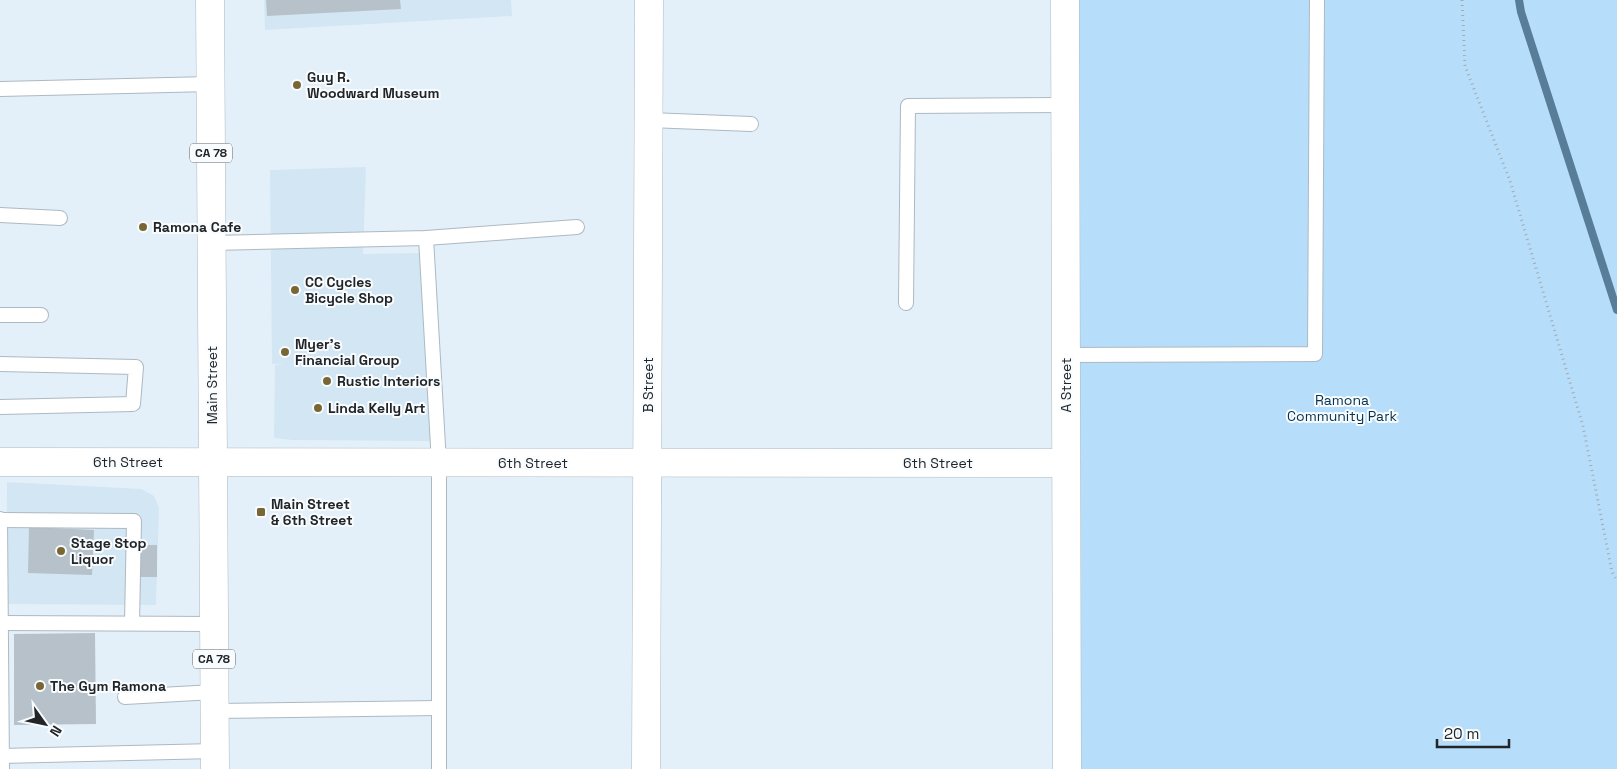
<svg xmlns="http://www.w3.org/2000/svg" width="1617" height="769" viewBox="0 0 1617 769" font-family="'Space Grotesk',sans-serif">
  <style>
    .built { fill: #d3e6f4 }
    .green { fill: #b6ddfa }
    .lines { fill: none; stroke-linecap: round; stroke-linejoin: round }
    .stream { stroke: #577d99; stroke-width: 8 }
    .building { fill: #b6c1ca }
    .lane-casing { stroke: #adb9c2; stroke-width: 16 }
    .street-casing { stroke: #adb9c2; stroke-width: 29 }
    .secondary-casing { stroke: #adb9c2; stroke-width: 29 }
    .primary-casing { stroke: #adb9c2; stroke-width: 29 }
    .path { stroke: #a2abb2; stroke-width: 3; stroke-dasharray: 1 4; stroke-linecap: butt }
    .lane { stroke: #fff; stroke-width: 14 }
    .street { stroke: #fff; stroke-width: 28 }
    .secondary { stroke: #fff; stroke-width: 28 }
    .primary { stroke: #fff; stroke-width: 28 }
    .poi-dot { fill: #786735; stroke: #f9fcfe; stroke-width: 2 }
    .labels { text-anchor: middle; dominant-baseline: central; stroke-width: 4; stroke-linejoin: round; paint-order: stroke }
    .shield { fill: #f9fcfe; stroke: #626668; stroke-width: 1 }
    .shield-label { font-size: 12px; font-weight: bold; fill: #212528 }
    .poi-label { font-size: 14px; font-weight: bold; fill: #212528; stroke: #f9fcfe; text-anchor: start }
    .street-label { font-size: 14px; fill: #212528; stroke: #f9fcfe }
    .park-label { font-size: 14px; fill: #05324c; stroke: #f9fcfe }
  </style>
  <rect width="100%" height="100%" fill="#e4f0f9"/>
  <!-- built -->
  <g class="built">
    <polygon points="264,0 511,0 512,16 265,30"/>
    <polygon points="366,167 363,254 423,253 430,441 292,440 274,438 275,365 284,364 272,364 270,170"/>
    <polygon points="7,482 141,489 154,496 159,508 156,605 6,604"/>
  </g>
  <!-- green -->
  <polygon class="green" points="1065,0 1617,0 1617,769 1068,769"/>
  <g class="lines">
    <!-- stream -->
    <polyline class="stream" points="1519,0 1521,12 1617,310"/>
  </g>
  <!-- building -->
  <g class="building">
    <polygon points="266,0 400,0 401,9 267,16"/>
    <polygon points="29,527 94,530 92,575 28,573"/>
    <rect x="128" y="545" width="29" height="32"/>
    <polygon points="95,633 96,724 14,725 14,634"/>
  </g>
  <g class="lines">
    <defs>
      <g id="lane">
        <polyline points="0,89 211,84"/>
        <polyline points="649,120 751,124"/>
        <polyline points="0,215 60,218"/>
        <polyline points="426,238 439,463 439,769"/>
        <polyline points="212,243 426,238 577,227"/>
        <polyline points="906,303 908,106 1066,105"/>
        <polyline points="0,315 41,315"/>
        <polyline points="1066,355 1315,354 1317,0"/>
        <polyline points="0,364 136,367 133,404 0,407"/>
        <polyline points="0,519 2,769"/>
        <polyline points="0,520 134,521 132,623"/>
        <polyline points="1,623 214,624"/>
        <polyline points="125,697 214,692"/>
        <polyline points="214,711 439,708"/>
        <polyline points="1,756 215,751"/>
      </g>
      <g id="street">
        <polyline points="1065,0 1067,769"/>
        <polyline points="646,769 649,0"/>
      </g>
      <polyline id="secondary" points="0,462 1066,463"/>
      <polyline id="primary" points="210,0 215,769"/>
    </defs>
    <!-- lane casing -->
    <use href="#lane" class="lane-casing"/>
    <!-- street casing -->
    <use href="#street" class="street-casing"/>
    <!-- secondary casing -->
    <use href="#secondary" class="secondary-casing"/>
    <!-- primary casing -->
    <use href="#primary" class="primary-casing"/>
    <!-- path -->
    <polyline class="path" points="1462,0 1465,66 1510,181 1583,426 1612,572 1617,581"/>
    <!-- lane -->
    <use href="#lane" class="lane"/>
    <!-- street -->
    <use href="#street" class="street"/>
    <!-- secondary -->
    <use href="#secondary" class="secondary"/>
    <!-- primary -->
    <use href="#primary" class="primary"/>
  </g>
  <!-- markers -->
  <g class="poi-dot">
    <circle cx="297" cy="85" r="5"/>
    <circle cx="143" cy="227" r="5"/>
    <circle cx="295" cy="290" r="5"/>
    <circle cx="285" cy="352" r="5"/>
    <circle cx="327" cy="381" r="5"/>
    <circle cx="318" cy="408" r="5"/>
    <rect x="256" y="507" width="10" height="10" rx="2.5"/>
    <circle cx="61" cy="551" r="5"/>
    <circle cx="40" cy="686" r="5"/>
  </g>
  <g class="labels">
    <!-- shield labels -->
    <g class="shield">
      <rect x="190" y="143.5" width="42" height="19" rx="4"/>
      <rect x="193" y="649.5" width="42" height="19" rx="4"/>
    </g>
    <g class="shield-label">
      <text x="211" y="153">CA 78</text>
      <text x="214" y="659">CA 78</text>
    </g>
    <!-- poi labels -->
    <g class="poi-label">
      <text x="307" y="77">Guy R.<tspan x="307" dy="16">Woodward Museum</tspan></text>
      <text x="153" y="227">Ramona Cafe</text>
      <text x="305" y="282">CC Cycles<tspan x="305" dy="16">Bicycle Shop</tspan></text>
      <text x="295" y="344">Myer's<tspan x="295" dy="16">Financial Group</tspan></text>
      <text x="337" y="381">Rustic Interiors</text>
      <text x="328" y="408">Linda Kelly Art</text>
      <text x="271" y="504">Main Street<tspan x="271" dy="16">&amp; 6th Street</tspan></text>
      <text x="71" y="543">Stage Stop<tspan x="71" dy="16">Liquor</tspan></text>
      <text x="50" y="686">The Gym Ramona</text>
    </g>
    <!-- street labels -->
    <g class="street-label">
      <text transform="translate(212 385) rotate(-90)">Main Street</text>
      <text transform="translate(648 385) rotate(-90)">B Street</text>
      <text transform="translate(1066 385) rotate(-90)">A Street</text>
      <text x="128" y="462">6th Street</text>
      <text x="533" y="463">6th Street</text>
      <text x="938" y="463">6th Street</text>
    </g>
    <!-- park labels -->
    <g class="park-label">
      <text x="1342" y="400">Ramona<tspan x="1342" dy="16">Community Park</tspan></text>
    </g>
  </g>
  <!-- north arrow -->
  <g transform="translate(45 724) rotate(123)" stroke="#f9fcfe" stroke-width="4" paint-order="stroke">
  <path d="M0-4L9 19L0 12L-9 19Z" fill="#212528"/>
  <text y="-8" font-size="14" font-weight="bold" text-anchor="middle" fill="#212528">N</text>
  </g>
  <!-- scale -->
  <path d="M1437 739v8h72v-8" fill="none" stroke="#212528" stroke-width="2.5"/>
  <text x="1444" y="739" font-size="15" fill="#212528" stroke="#f9fcfe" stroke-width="4" paint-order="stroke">20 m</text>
</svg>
